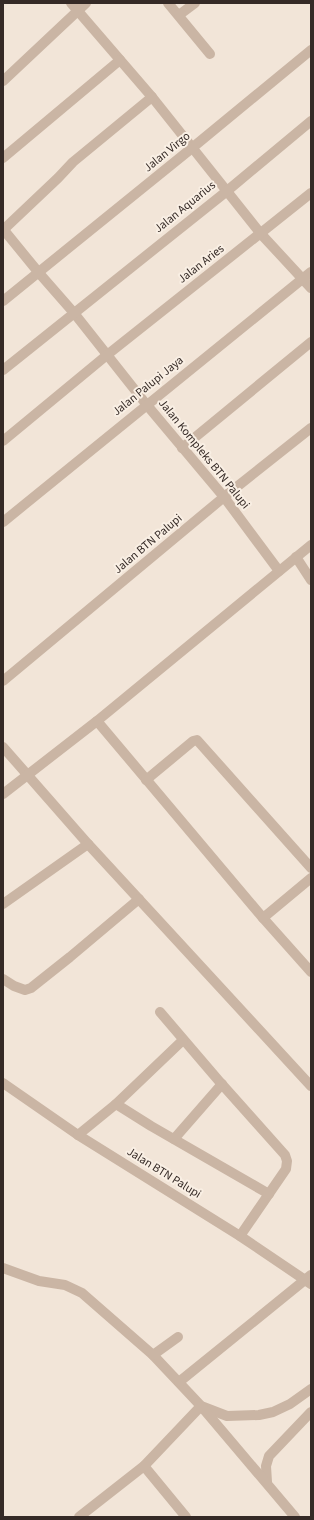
<svg xmlns="http://www.w3.org/2000/svg" width="314" height="1520" viewBox="0 0 314 1520" font-family="'Source Sans 3',sans-serif">
  <style>
    .lines { fill: none; stroke-linecap: round; stroke-linejoin: round }
    .minor { stroke: #cab5a4; stroke-width: 10 }
    .labels { text-anchor: middle; dominant-baseline: central; stroke-width: 4; stroke-linejoin: round; paint-order: stroke }
    .street-label { font-size: 12px; fill: #352a26; stroke: #f9efe4 }
  </style>
  <rect width="100%" height="100%" fill="#f2e5d8"/>
  <g class="lines">
    <!-- minor -->
    <g class="minor">
      <polyline points="71,3 152,97 261,234 311,288"/>
      <polyline points="168,3 210,54"/>
      <polyline points="179,15 195,3"/>
      <polyline points="3,81 86,3"/>
      <polyline points="3,158 120,60"/>
      <polyline points="3,229 39,273 74,313 146,404 224,497 279,571"/>
      <polyline points="3,230 58,178 73,162 152,97"/>
      <polyline points="3,301 192,148 311,50"/>
      <polyline points="3,370 227,191 311,121"/>
      <polyline points="3,441 107,355 311,193"/>
      <polyline points="182,448 311,342"/>
      <polyline points="3,522 311,272"/>
      <polyline points="296,557 311,580"/>
      <polyline points="3,681 224,497 311,428"/>
      <polyline points="97,721 263,918 311,972"/>
      <polyline points="3,747 88,844 311,1086"/>
      <polyline points="146,780 193,741 197,740 311,868"/>
      <polyline points="3,794 97,721 311,545"/>
      <polyline points="3,904 88,844"/>
      <polyline points="263,918 311,878"/>
      <polyline points="3,979 14,986 25,990 31,988 70,957 139,899"/>
      <polyline points="160,1012 219,1081 285,1155 287,1161 286,1169 240,1236"/>
      <polyline points="3,1083 78,1135 240,1236 311,1284"/>
      <polyline points="116,1104 151,1126 269,1194"/>
      <polyline points="78,1135 116,1104 183,1040"/>
      <polyline points="174,1139 222,1084"/>
      <polyline points="3,1268 39,1281 65,1285 82,1293 153,1355 201,1406 227,1416 259,1415 273,1412 290,1404 311,1389"/>
      <polyline points="153,1355 178,1337"/>
      <polyline points="179,1382 311,1275"/>
      <polyline points="144,1466 186,1517"/>
      <polyline points="267,1482 266,1466 269,1456 311,1412"/>
      <polyline points="79,1517 144,1466 201,1406 295,1517"/>
    </g>
  </g>
  <g class="labels">
    <!-- street labels -->
    <g class="street-label">
      <text transform="translate(167 152) rotate(-39)">Jalan Virgo</text>
      <text transform="translate(185 207) rotate(-39)">Jalan Aquarius</text>
      <text transform="translate(201 264) rotate(-38)">Jalan Aries</text>
      <text transform="translate(148 386) rotate(-39)">Jalan Palupi Jaya</text>
      <text transform="translate(204 454) rotate(51)">Jalan Kompleks BTN Palupi</text>
      <text transform="translate(148 544) rotate(-40)">Jalan BTN Palupi</text>
      <text transform="translate(164 1173) rotate(32)">Jalan BTN Palupi</text>
    </g>
  </g>
  <!-- border -->
  <rect width="314" height="1520" fill="none" stroke="#352a26" stroke-width="8"/>
</svg>
